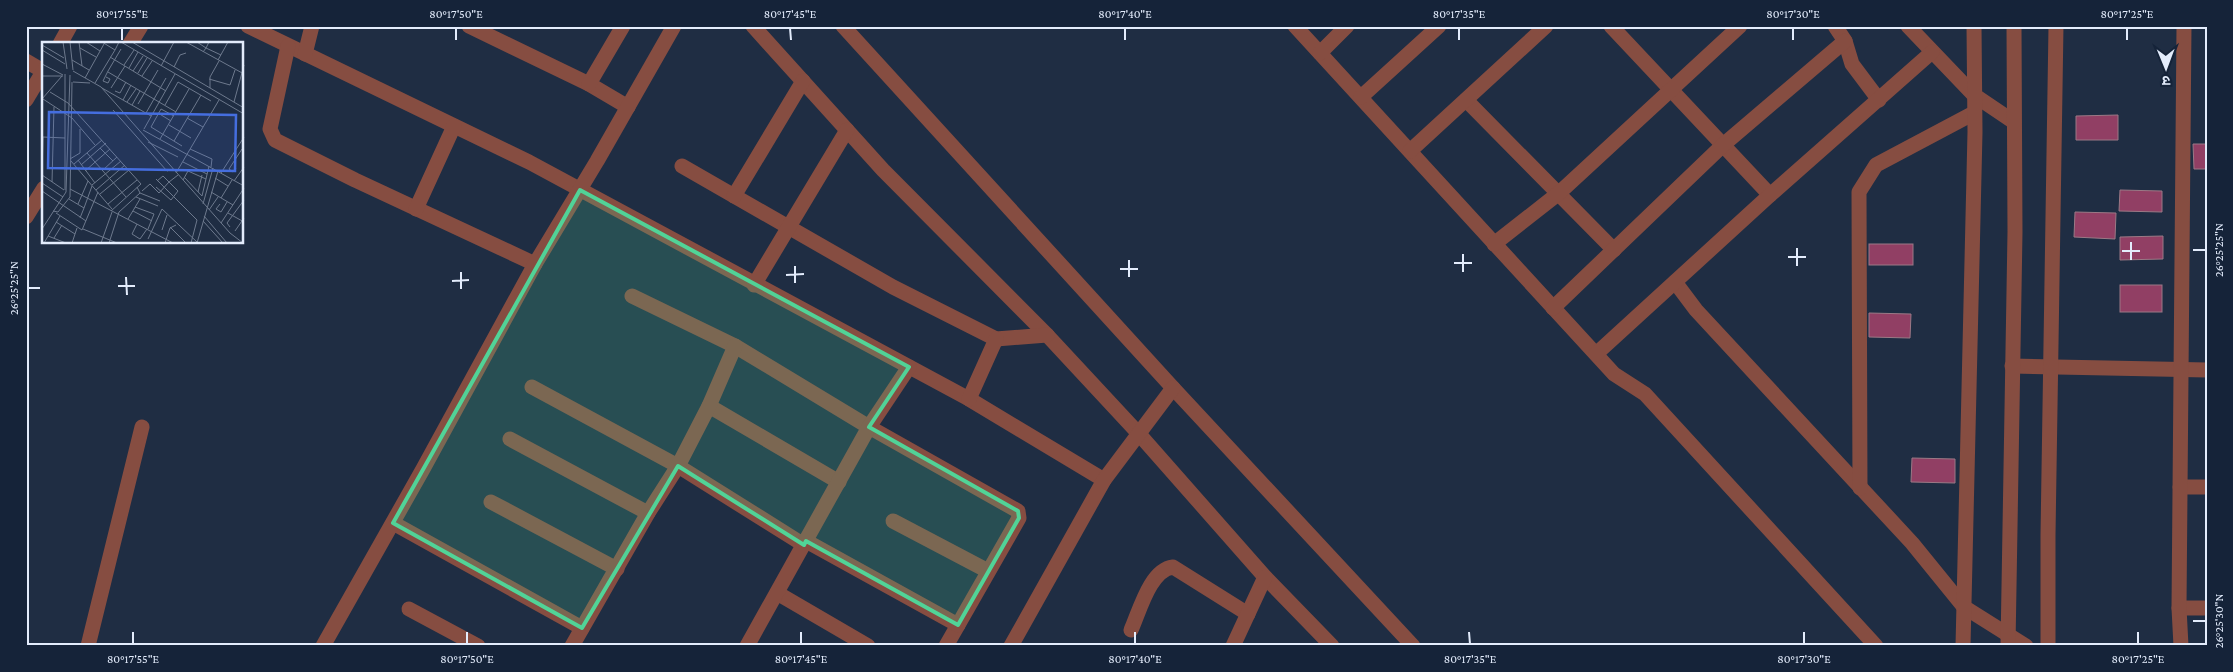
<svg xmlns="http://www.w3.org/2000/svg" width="2233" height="672" viewBox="0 0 2233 672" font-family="'Crimson Pro','Noto Sans Devanagari',serif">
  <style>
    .building { fill: #913f64; stroke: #9b7986 }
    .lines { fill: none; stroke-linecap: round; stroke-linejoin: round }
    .minor { stroke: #864d41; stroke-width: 15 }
    .marked { fill: #51d397; fill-opacity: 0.2; stroke: #51d397; stroke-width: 4; stroke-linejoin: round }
    .ticks { fill: none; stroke: #e3ecfc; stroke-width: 2 }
    .inset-road { fill: none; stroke: #6d798d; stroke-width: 1 }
    .view { fill: #456edf; fill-opacity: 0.15; stroke: #456edf; stroke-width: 2.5 }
    .inset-edge { fill: none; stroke: #e3ecfc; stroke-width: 2.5 }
    .neatline { fill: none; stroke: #e3ecfc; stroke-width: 2 }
    .ticks-label { font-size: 12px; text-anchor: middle; fill: #e3ecfc }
  </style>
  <rect width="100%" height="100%" fill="#1f2d43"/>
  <!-- building -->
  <g class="building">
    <polygon points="2118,115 2118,140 2076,140 2076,116"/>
    <polygon points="2193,144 2207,144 2207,169 2194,169"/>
    <polygon points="2120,190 2162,191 2162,212 2119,211"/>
    <polygon points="2075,212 2116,213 2115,239 2074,237"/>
    <polygon points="2163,236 2163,259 2120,260 2120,237"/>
    <rect x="1869" y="244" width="44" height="21"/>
    <rect x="2120" y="285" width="42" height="27"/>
    <polygon points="1869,313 1911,314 1910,338 1869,337"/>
    <polygon points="1912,458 1955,459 1955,483 1911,482"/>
  </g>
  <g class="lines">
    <!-- minor -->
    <g class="minor">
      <polyline points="248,26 529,162 969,399 1104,480"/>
      <polyline points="469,26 589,84 628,107"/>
      <polyline points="753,26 883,170 1047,335 1139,434 1265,577 1332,646"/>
      <polyline points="843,26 1173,388 1413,646"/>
      <polyline points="1295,26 1614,374 1645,394 1876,646"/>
      <polyline points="1611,26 1770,195"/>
      <polyline points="1835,26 1845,41 1852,64 1879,100"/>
      <polyline points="1908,26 1974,95 2014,122"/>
      <polyline points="60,44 70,26"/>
      <polyline points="130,44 141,26"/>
      <polyline points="288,46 270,129 275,140 355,180 535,264"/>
      <polyline points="1320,53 1347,26"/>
      <polyline points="305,54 312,26"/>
      <polyline points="26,61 43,71"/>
      <polyline points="589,84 623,26"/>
      <polyline points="1361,97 1439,26"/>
      <polyline points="26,100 44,70"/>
      <polyline points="1466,100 1614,250"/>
      <polyline points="1410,151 1546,26"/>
      <polyline points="682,166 893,287 996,339 1047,335"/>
      <polyline points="734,196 803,81"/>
      <polyline points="416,209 454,126"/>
      <polyline points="26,217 44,188"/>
      <polyline points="1494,244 1559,193 1740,26"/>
      <polyline points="1675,282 1696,310 1912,543 1964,607 2026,646"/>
      <polyline points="754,285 847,130"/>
      <polyline points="632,296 735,346 869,427 1018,511 1019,518 946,646"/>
      <polyline points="1553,308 1723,145 1845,41"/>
      <polyline points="1596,354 1770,195 1932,52"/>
      <polyline points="2012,366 2207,370"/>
      <polyline points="532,387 678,466 804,545"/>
      <polyline points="969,399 996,339"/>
      <polyline points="709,406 839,482"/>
      <polyline points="510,439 648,513"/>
      <polyline points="2180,487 2207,487"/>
      <polyline points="1860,488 1859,192 1876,165 1974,113"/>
      <polyline points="491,502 617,569"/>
      <polyline points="893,521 988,571"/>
      <polyline points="393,523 582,628"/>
      <polyline points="806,541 958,625"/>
      <polyline points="777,593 868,646"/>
      <polyline points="2179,608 2207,608"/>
      <polyline points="409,609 478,646"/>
      <path d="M1131,630c9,-20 19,-60 42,-63l75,47"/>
      <polyline points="88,646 142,427"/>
      <polyline points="323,646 423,469 535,264 597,161 674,26"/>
      <polyline points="572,646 648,513 678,466 709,406 735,346"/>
      <polyline points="747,646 869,427 909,367"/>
      <polyline points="1011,646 1104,480 1173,388"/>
      <polyline points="1233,646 1265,577"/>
      <polyline points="1963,646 1975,132 1974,26"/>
      <polyline points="2008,646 2015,232 2014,26"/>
      <polyline points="2048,646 2048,535 2056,26"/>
      <polyline points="2181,646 2179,608 2184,26"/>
    </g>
  </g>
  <!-- marked area -->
  <path class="marked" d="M580,190l329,177 -40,60 149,84 1,7 -61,107 -152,-84 -2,4 -126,-79 -96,162 -189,-105z"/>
  <!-- ticks -->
  <path class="ticks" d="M122,28v12M456,28v12M790,28l1,12M1125,28v12M1459,28v12M1793,28v12M2127,28v12M2131,242v18M1797,248v18M2193,250h13M2122,251h18M1463,254v18M1788,257h18M1129,260v17M1454,263h18M795,266v17M1120,269h18M461,272v17M786,275l18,-1M126,277l1,18M452,281l17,-1M118,286h17M28,288h12M2193,621h13M133,632v12M467,632v12M801,632v12M1135,632v12M1469,632l1,12M1804,632v12M2138,632v12"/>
  <!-- overview -->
  <g transform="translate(42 42)">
    <rect width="201" height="201" fill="#1f2d43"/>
    <path class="inset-road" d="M21,0l4,27M28,0l3,28M37,0l3,24M44,0l14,9M60,0l13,8 4,-8M79,0l123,72M90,0l112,66M144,0l58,32M155,0l9,6 3,-6M0,3l22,13M38,6l16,9M0,8l23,14M161,10l3,-4 15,7M68,15l56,34M30,18l17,10M176,18l10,-18M0,22l21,11M82,23l10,-15M119,24l13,-24M132,25l6,-12 6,-2M87,26l9,-16M31,29l28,16 129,146 13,10M91,29l10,-15M66,30l68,40M96,31l9,-15M23,32v116M0,34h21M100,34l10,-15M64,35l4,2 -2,4 -5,-2 5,-10 13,-22M43,36l19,-34M167,37l21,6 5,-15M31,40l17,1M53,41l20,-33M60,46l49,28M69,46l14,-22M168,46v-11l9,-16M73,49l5,2 6,-11M8,50l18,11 73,81 -30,27M0,57l20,-23M1,57l29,19 23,27M81,58l8,-15M85,60l9,-13M192,60l10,-37M96,62l20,-34M90,63l8,-14M123,63l13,-23 33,19M71,68l54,61 6,-2M104,71l20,-35M116,71l13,8M132,74l-13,-7 -10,18 31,19M145,76l16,9M127,83l22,13M102,87l31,-55M101,88l101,56M1,95l22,1M118,97l29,-50M132,99l27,-46M106,100l30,15M58,106l13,13M148,107l22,10 -1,8M45,111l39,44M28,117l10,-6v-24M36,118l17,23M29,119l41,48M141,120l24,12M32,122l28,-24M39,123l25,-22M194,126l-3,4 -4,-3 13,-20M61,128l14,-13M43,129l25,-22M134,131l43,-73M179,131l23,-36M0,133l1,-38M0,133l22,15M142,135l18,19M173,136l13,8M114,137l41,41 -6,23M141,138l5,-9 18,8M192,139l10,-14M10,140l2,-75M0,141l21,14M50,143l29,-24M114,145l15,13 7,-9 -9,-9 9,-7M28,147l103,54M54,148l29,-25M0,149l44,30M100,149l8,-7 9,9 10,-11 -6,-6 -6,5M156,150l4,-17M169,150l22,13M98,151l20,8M58,152l29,-24M160,154l7,-30M94,155l22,9M179,156l11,-18M27,157l15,9 -4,10M36,162l10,-23M66,162l29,-24M161,162l10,-36M178,162l-4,5 5,3 6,-10M93,165l19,7 -6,15M42,166l8,-22M167,168l9,-13M11,169l5,1 12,-15 2,-115M91,169l19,10M14,171l26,17 16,-38M186,171l16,9M162,174l23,27M86,177l12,-20M161,179l20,22M14,180l19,12M179,181l23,-35M95,182l-5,10 8,5 7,-10M128,185l15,15M188,185l-3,-4 17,-23M0,187l24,-37 4,-117M41,187l34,14M120,188l5,-15M193,189l9,-13M6,194l18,7M12,196l8,-13M106,197l14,-30 35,33M2,201l16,-27M30,201l5,-15M59,201l11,-31M67,201l10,-31 21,-19 -3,-6M123,201l5,-15 6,-3M155,201l21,-72"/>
    <path class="view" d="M7,70l187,3 -1,56 -187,-3z"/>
    <rect width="201" height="201" class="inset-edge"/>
  </g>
  <!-- border -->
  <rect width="2233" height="672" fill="none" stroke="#152339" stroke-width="55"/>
  <!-- north arrow -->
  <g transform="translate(2166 68) rotate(179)" stroke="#152339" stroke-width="4" paint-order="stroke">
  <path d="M0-4L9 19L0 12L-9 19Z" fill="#e3ecfc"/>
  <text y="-8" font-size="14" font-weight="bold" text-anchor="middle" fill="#e3ecfc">उ</text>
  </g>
  <rect x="28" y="28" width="2178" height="616" class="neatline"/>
  <g class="ticks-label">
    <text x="122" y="18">80°17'55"E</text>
    <text x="456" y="18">80°17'50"E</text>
    <text x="790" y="18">80°17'45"E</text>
    <text x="1125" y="18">80°17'40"E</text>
    <text x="1459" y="18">80°17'35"E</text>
    <text x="1793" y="18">80°17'30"E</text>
    <text x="2127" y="18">80°17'25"E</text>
    <text transform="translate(2219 250) rotate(-90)" y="4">26°25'25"N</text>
    <text transform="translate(14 288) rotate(-90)" y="4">26°25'25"N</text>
    <text transform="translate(2219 621) rotate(-90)" y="4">26°25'30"N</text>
    <text x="133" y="663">80°17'55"E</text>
    <text x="467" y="663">80°17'50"E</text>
    <text x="801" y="663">80°17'45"E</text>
    <text x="1135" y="663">80°17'40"E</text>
    <text x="1470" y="663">80°17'35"E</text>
    <text x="1804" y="663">80°17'30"E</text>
    <text x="2138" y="663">80°17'25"E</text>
  </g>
</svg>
